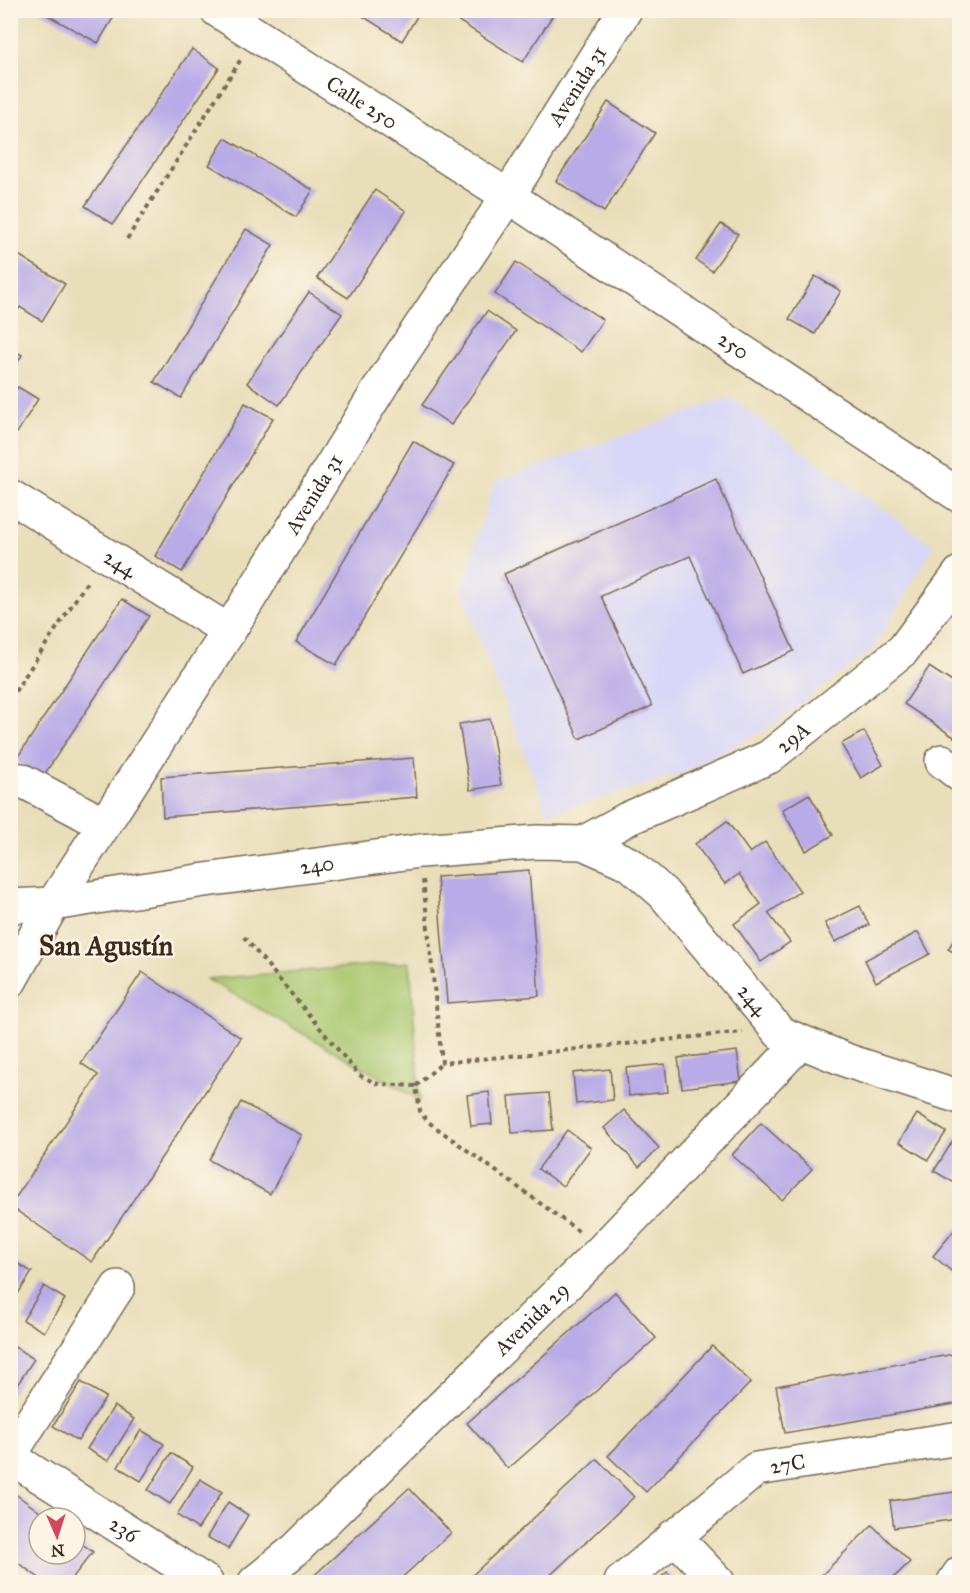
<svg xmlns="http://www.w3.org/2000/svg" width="970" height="1593" viewBox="0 0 970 1593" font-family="'IM FELL Great Primer',serif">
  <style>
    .built { fill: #d8d7f8 }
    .green { fill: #a9c76f; stroke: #727846; stroke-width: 1.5 }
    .building { fill: #b9abe7 }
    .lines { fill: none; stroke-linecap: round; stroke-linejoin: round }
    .minor-casing { stroke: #786955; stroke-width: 36 }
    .major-casing { stroke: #786955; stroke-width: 36 }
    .path { stroke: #786955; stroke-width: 4; stroke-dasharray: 4.5 4.5; stroke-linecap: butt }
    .minor { stroke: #fff; stroke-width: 33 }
    .major { stroke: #fff; stroke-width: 33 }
    .labels { text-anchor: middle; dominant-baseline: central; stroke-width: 5; stroke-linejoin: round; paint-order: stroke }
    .street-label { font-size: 21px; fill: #3b2a1e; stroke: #fcf5e5 }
    .district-label { font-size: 27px; font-weight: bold; fill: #3b2a1e; stroke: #fcf5e5 }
  </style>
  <rect width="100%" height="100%" fill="#fcf5e5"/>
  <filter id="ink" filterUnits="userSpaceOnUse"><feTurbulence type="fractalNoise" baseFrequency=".0167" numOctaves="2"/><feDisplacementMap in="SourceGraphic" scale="12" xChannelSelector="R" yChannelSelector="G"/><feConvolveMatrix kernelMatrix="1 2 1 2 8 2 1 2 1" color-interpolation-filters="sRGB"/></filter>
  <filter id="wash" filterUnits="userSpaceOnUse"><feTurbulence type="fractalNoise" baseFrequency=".008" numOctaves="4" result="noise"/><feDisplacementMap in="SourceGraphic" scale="24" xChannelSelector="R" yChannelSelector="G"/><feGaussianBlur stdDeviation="1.35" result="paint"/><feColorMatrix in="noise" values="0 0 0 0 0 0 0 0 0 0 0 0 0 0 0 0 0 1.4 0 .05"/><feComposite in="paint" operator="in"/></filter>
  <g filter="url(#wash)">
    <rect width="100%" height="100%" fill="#e9deba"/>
    <!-- built -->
    <polygon class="built" points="729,397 934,546 873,649 770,727 680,774 548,814 461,591 494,482"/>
    <!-- green -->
    <polygon class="green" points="410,962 420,1100 207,979"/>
    <g id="blocks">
      <!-- building -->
      <g class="building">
        <polygon points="38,10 118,10 98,43"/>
        <polygon points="353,10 421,10 402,41"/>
        <polygon points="447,10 556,10 523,62 446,13"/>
        <polygon points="192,49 219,68 113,224 85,206"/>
        <polygon points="608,102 655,133 604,212 556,181"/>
        <polygon points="225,138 313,190 296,217 209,165"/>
        <polygon points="375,190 406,211 348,298 317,278"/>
        <polygon points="721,224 738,234 712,271 696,260"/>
        <polygon points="246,229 273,245 181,398 154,382"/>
        <polygon points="17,254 65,284 42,321 20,307 10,322 10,263"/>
        <polygon points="516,262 603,320 581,352 495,294"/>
        <polygon points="815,276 841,291 815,334 789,319"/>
        <polygon points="309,292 342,314 279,405 247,383"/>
        <polygon points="487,311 516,331 451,425 422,405"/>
        <polygon points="10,348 22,355 10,374"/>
        <polygon points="18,387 38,399 17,433 10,429 10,398"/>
        <polygon points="245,403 273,418 182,572 155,556"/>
        <polygon points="413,441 454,465 336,665 296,642"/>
        <polygon points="716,479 794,651 743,674 690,556 601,596 652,706 579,739 504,574"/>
        <polygon points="122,599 149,616 42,778 15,761"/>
        <polygon points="929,667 960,687 960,741 904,704"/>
        <polygon points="490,719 501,785 470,790 459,724"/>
        <polygon points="864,731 883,765 861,778 841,744"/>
        <polygon points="414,758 417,797 163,817 161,777"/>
        <polygon points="809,794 833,835 806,851 782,810"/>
        <polygon points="727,821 750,853 765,842 800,891 768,913 790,942 761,962 734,924 761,904 739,874 725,884 695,844"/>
        <polygon points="529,870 539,996 447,1003 437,877"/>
        <polygon points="860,906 869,925 835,942 825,923"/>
        <polygon points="960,931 960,956 948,949"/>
        <polygon points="918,932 930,954 876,982 865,960"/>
        <polygon points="142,972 241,1038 92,1262 10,1206 98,1075 81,1063"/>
        <polygon points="737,1051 741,1081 682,1088 678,1058"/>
        <polygon points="665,1064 668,1092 629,1096 626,1068"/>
        <polygon points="610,1069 613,1100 576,1104 573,1073"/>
        <polygon points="489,1092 492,1124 471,1126 467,1095"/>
        <polygon points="549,1093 553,1130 512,1133 509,1096"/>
        <polygon points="241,1102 302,1135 270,1194 209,1160"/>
        <polygon points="624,1110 659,1148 639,1167 604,1128"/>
        <polygon points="917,1114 946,1132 928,1160 899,1142"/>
        <polygon points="761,1123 812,1169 782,1200 732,1155"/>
        <polygon points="567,1130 591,1148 563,1186 538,1169"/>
        <polygon points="957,1134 960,1172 953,1182 934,1171"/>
        <polygon points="957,1227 960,1229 960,1278 933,1256"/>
        <polygon points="10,1259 32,1272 10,1306"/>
        <polygon points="44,1286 65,1299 44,1332 23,1320"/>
        <polygon points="615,1292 656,1338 508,1469 467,1423"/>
        <polygon points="10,1344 34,1359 10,1396"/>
        <polygon points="712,1346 751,1382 646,1492 608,1456"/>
        <polygon points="960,1353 960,1403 785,1433 776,1386"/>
        <polygon points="81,1382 106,1397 78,1441 53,1426"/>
        <polygon points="114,1406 134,1419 108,1461 87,1449"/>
        <polygon points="141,1430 164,1444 141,1481 118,1467"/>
        <polygon points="171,1453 193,1467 170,1504 148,1490"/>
        <polygon points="597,1459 634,1497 543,1582 465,1582"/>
        <polygon points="200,1479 222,1492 198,1529 177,1515"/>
        <polygon points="409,1488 451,1533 397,1582 307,1582"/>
        <polygon points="10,1490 48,1518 39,1518 39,1554 75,1554 75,1539 93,1552 69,1582 45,1582 10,1557"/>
        <polygon points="954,1492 957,1519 894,1528 890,1501"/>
        <polygon points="228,1502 248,1515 228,1549 207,1537"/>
        <polygon points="872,1525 910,1562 889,1582 815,1582"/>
        <polygon points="667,1572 678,1582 656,1582"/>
      </g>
    </g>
  </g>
  <g filter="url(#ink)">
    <use href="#blocks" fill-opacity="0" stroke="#786955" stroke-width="1.5"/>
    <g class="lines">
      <defs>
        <g id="minor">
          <path id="s1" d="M10,496l219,135"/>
          <polyline points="942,761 960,775"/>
          <polyline points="10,779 21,780 104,824"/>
          <path id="s2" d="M583,843l44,-24 142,-62 134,-107 57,-77"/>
          <path id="s3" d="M10,906l43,-2 145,-23 222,-30 116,-9 47,1 47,21 33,29 117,140 71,29 109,35"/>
          <path id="s4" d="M10,981l43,-77 176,-273 160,-258 119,-177 117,-186"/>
          <polyline points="10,1455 118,1287"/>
          <path id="s5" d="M10,1457l196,125"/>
          <polyline points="674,1536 718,1582"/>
          <path id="s6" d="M255,1582l41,-33 307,-300 197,-206"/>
          <path id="s7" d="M621,1582l135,-113 204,-31"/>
          <polyline points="954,1582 960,1573"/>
        </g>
        <g id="major">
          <path id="s8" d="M217,10l291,186 452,300"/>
        </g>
      </defs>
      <!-- minor casing -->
      <use href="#minor" class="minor-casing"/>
      <!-- major casing -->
      <use href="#major" class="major-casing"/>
      <!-- path -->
      <g class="path">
        <polyline points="127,239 241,59"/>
        <polyline points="10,699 89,579"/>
        <polyline points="423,880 442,1063 743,1032"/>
        <polyline points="244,937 359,1075 378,1084 416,1086 420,1111 427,1121 581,1233"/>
        <polyline points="416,1086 442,1063"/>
      </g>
      <!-- minor -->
      <use href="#minor" class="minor"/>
      <!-- major -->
      <use href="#major" class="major"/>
    </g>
  </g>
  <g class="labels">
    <!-- street labels -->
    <g class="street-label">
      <text stroke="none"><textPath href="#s4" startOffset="1060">Avenida 31</textPath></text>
      <text stroke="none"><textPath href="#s8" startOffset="172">Calle 250</textPath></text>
      <text stroke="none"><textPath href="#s8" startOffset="616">250</textPath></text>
      <text stroke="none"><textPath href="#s4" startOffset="574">Avenida 31</textPath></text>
      <text stroke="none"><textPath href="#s1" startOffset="129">244</textPath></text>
      <text stroke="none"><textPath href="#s2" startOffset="236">29A</textPath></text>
      <text stroke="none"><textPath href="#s3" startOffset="310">240</textPath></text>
      <text stroke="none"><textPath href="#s3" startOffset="812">244</textPath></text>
      <text stroke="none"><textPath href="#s6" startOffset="382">Avenida 29</textPath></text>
      <text stroke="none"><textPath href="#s7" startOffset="208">27C</textPath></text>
      <text stroke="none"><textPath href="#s5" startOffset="135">236</textPath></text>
    </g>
    <!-- district labels -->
    <g class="district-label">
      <text x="106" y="945">San Agustín</text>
    </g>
  </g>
  <!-- margin -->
  <rect width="970" height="1593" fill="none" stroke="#fcf5e5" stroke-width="36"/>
  <!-- north arrow -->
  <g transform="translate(57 1536) rotate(177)"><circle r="28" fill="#fcf5e5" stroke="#afa495" stroke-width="1.5"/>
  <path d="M0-4.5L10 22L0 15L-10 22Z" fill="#d1495b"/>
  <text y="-9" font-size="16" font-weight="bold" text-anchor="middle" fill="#3b2a1e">N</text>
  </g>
</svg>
